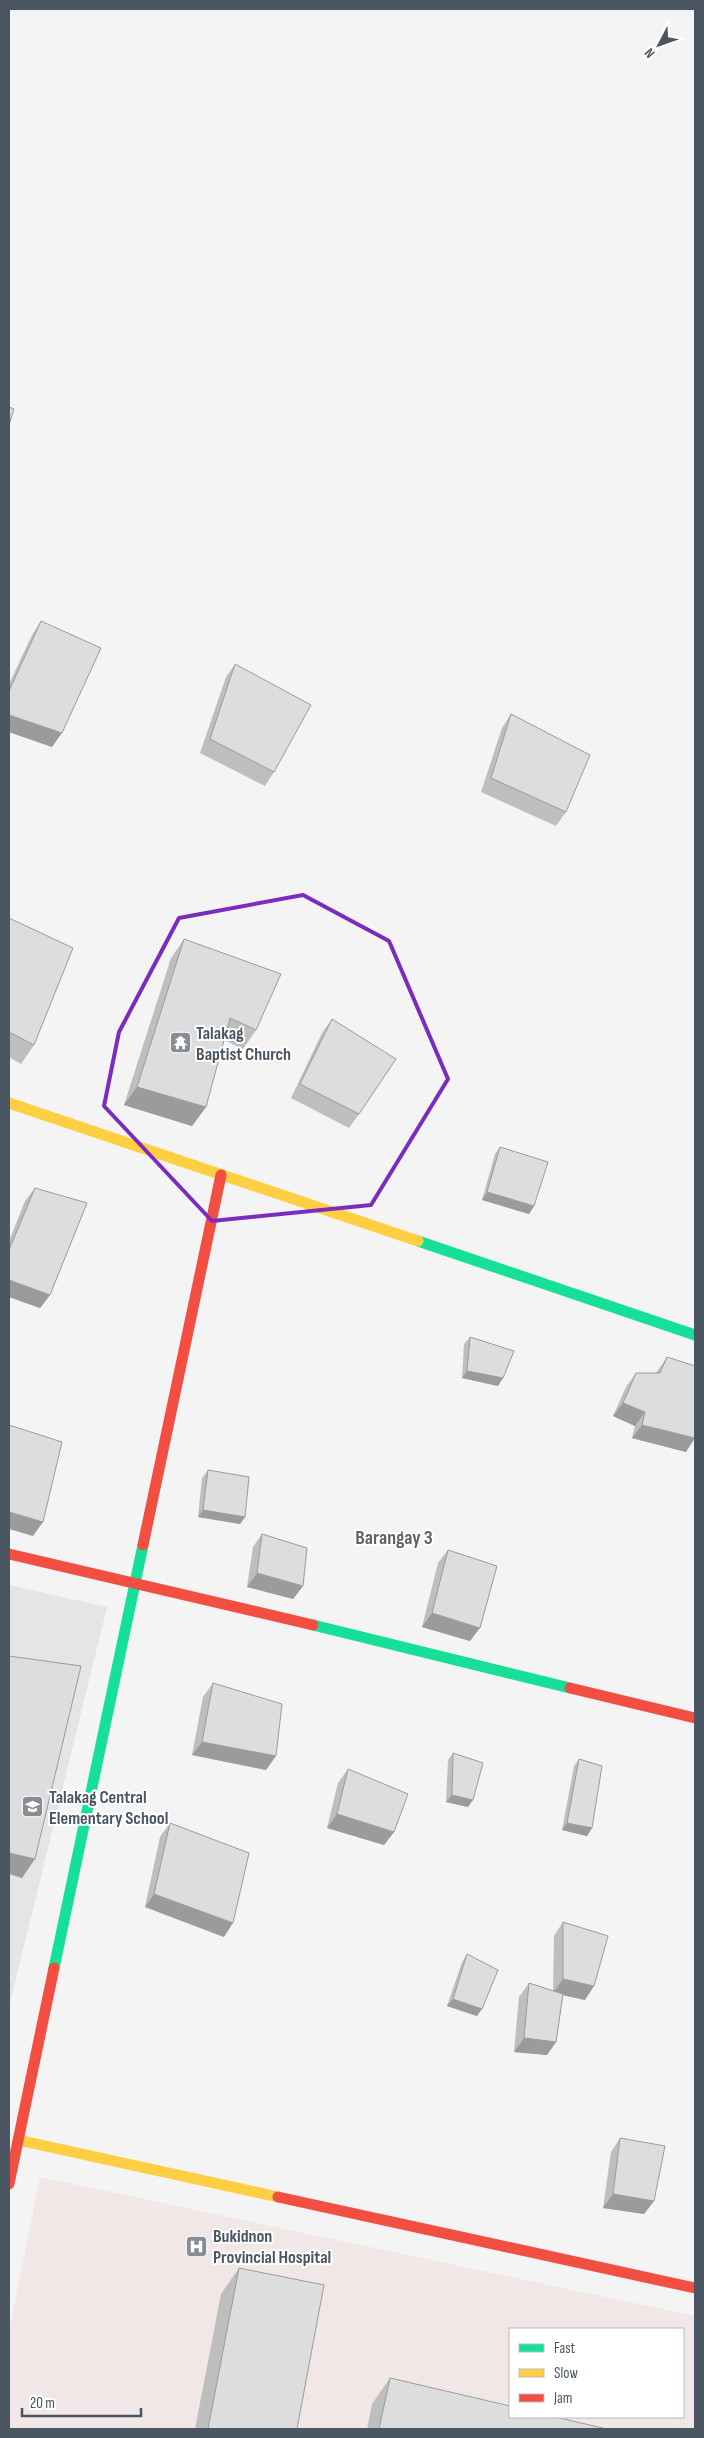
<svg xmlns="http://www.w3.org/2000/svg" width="704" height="2438" viewBox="0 0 704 2438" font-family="'Sofia Sans Condensed',sans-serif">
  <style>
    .education { fill: #e6e5e6 }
    .medical { fill: #f1e7e6; fill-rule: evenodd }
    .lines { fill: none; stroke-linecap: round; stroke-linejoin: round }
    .fast { stroke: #16e098; stroke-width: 11 }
    .slow { stroke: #ffcf43; stroke-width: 11 }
    .jam { stroke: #f24e42; stroke-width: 11 }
    .wall { fill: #bebebf }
    .shaded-wall { fill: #9b9b9b }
    .building { fill: #ddddde; stroke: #9b9b9b }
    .marked { fill: none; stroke: #7b2cbf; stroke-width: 4; stroke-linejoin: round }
    .labels { text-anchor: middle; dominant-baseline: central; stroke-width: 4; stroke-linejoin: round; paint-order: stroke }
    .poi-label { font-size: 18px; font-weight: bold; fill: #4a5661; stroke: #fff; text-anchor: start }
    .quarter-label { font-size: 20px; font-weight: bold; fill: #5f6368; stroke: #fff }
  </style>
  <rect width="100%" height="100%" fill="#f4f4f4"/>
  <!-- education -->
  <polygon class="education" points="9,1585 107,1607 9,2007"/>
  <!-- medical -->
  <path class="medical" d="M40,2177l655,139v113h-686v-99zM510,2329h173v88h-173z"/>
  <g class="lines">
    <!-- fast -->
    <g class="fast">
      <polyline points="418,1241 695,1335"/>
      <polyline points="313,1625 570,1688"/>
      <polyline points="54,1968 143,1545"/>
    </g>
    <!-- slow -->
    <g class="slow">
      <polyline points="9,1103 418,1241"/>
      <polyline points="18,2140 278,2197"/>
    </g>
    <!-- jam -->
    <g class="jam">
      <polyline points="143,1545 221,1175"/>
      <polyline points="9,1554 313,1625"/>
      <polyline points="570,1688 695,1718"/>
      <polyline points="9,2184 54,1968"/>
      <polyline points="278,2197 695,2288"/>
    </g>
  </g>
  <!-- wall -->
  <g class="wall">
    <polygon points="41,621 52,747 9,732 9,684 32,635"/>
    <polygon points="235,664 274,772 265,786 200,753 226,677"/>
    <polygon points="511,714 566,812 556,826 481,792 502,728"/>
    <polygon points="9,918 34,1045 21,1064 9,1057"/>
    <polygon points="184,939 256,1030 243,1049 224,1040 206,1107 192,1126 124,1105 171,958"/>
    <polygon points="332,1019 359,1114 349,1128 291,1098 322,1033"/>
    <polygon points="500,1147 534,1206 529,1214 482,1200 495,1154"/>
    <polygon points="35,1188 50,1295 40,1308 9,1297 9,1241 25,1201"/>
    <polygon points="470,1337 498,1386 462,1378 464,1344"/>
    <polygon points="667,1357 686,1452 632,1438 635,1426 613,1416 626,1387 636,1373 656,1373"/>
    <polygon points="208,1470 245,1517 240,1524 198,1517 202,1478"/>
    <polygon points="262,1534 303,1586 293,1599 247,1587 253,1547"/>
    <polygon points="448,1550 470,1641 422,1627 438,1563"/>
    <polygon points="213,1683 266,1770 192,1755 203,1697"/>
    <polygon points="453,1753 468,1807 446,1802 448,1760"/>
    <polygon points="579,1759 592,1828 587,1836 562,1830 574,1766"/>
    <polygon points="348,1769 394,1832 384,1845 327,1828 338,1783"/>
    <polygon points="170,1823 224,1937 145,1907 160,1837"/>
    <polygon points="563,1922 585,2000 563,1995 556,2042 547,2055 514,2052 519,1997 529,1983 553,1991 554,1936"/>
    <polygon points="467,1954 477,2016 447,2006 462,1962"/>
    <polygon points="620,2138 654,2201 644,2214 603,2208 611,2152"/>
    <polygon points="239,2268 297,2429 195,2429 221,2294"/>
    <polygon points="390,2378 607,2429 367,2429 372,2404"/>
  </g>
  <!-- shaded-wall -->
  <g class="shaded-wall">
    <polygon points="9,715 62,733 52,747 9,732"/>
    <polygon points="137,1087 206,1107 192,1126 124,1105"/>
    <polygon points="487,1192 534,1206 529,1214 482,1200"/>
    <polygon points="9,1280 50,1295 40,1308 9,1297"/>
    <polygon points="467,1371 503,1378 498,1386 462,1378"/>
    <polygon points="623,1403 645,1412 635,1426 613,1416"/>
    <polygon points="642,1425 695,1438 686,1452 632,1438"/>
    <polygon points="203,1510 245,1517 240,1524 198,1517"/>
    <polygon points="9,1512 43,1522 33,1536 9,1529"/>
    <polygon points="257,1573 303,1586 293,1599 247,1587"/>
    <polygon points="432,1613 480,1628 470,1641 422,1627"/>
    <polygon points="202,1742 276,1756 266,1770 192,1755"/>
    <polygon points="452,1795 473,1800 468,1807 446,1802"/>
    <polygon points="337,1814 394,1832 384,1845 327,1828"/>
    <polygon points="567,1823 592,1828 587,1836 562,1830"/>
    <polygon points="9,1853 35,1859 22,1878 9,1874"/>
    <polygon points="154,1894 233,1923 224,1937 145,1907"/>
    <polygon points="563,1979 594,1986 585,2000 553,1993"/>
    <polygon points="453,1999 482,2009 477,2016 447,2006"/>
    <polygon points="524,2038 556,2042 547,2055 514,2052"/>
    <polygon points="613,2194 654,2201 644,2214 603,2208"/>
  </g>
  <!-- building -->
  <g class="building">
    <polygon points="9,407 14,409 9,425"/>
    <polygon points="41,621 101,648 62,733 9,715 9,691"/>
    <polygon points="235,664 311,705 274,772 210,739"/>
    <polygon points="511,714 590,755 566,812 491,778"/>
    <polygon points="9,918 73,948 34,1045 9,1032"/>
    <polygon points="184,939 281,974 256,1030 230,1018 206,1107 137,1087"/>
    <polygon points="332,1019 396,1059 359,1114 300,1084"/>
    <polygon points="500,1147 548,1162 534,1206 487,1192"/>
    <polygon points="35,1188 87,1203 50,1295 9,1280 9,1250"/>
    <polygon points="470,1337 514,1351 503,1378 467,1371"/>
    <polygon points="667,1357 695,1366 695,1438 642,1425 645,1412 623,1403 636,1373 660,1373"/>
    <polygon points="9,1425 62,1442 43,1522 9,1512"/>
    <polygon points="208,1470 249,1477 245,1517 203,1510"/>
    <polygon points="262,1534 307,1548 303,1586 257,1573"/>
    <polygon points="448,1550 497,1566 480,1628 432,1613"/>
    <polygon points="9,1656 81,1666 35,1859 9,1853"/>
    <polygon points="213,1683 282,1704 276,1756 202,1742"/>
    <polygon points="453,1753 483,1763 473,1800 452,1795"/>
    <polygon points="579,1759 602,1766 592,1828 567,1823"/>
    <polygon points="348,1769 408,1794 394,1832 337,1814"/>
    <polygon points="170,1823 249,1853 233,1923 154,1894"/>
    <polygon points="563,1922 608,1936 594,1986 563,1979"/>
    <polygon points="467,1954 498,1970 482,2009 453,1999"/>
    <polygon points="529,1983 563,1994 556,2042 524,2038"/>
    <polygon points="620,2138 665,2146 654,2201 613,2194"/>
    <polygon points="239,2268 324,2285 297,2429 208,2429"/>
    <polygon points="390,2378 510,2406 510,2417 555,2417 607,2429 379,2429"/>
  </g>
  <!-- marked area -->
  <path class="marked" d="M303,895l86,46 59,138 -77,126 -159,16 -108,-115 15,-74 60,-114z"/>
  <!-- icons -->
  <defs>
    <symbol id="temple-square" viewBox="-11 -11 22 22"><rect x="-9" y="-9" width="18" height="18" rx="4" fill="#868d94" stroke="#fff"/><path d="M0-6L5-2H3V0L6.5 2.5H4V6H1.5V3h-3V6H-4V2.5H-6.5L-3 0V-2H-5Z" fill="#fff"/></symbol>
    <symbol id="school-square" viewBox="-11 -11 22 22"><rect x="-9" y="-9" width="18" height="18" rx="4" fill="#868d94" stroke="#fff"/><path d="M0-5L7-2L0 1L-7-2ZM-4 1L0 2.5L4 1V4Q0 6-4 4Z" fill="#fff"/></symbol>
    <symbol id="hospital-square" viewBox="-11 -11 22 22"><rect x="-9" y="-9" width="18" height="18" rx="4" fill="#868d94" stroke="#fff"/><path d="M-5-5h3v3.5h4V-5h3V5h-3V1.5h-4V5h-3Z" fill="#fff"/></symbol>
  </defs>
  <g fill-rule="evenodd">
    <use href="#temple-square" x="168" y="1030" width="25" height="25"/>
    <use href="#school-square" x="20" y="1794" width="25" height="25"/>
    <use href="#hospital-square" x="184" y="2234" width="25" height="25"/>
  </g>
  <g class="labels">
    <!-- poi labels -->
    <g class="poi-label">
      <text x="196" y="1033">Talakag<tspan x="196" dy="21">Baptist Church</tspan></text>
      <text x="49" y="1797">Talakag Central<tspan x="49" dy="21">Elementary School</tspan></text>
      <text x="213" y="2236">Bukidnon<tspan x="213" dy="21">Provincial Hospital</tspan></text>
    </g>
    <!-- quarter labels -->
    <g class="quarter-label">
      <text x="394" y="1538">Barangay 3</text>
    </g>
  </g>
  <!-- border -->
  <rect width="704" height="2438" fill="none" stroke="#4a5661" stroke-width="20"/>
  <!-- legend -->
  <rect x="509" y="2328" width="175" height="90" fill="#ffffff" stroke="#b7bbc0"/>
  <rect x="519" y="2344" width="25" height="8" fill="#16e098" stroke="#b7bbc0"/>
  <text x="554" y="2353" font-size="15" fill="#4a5661">Fast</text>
  <rect x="519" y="2369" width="25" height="8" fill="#ffcf43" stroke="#b7bbc0"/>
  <text x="554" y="2378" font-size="15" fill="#4a5661">Slow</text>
  <rect x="519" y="2394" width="25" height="8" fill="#f24e42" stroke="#b7bbc0"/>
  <text x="554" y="2403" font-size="15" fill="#4a5661">Jam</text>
  <!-- north arrow -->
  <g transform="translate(659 45) rotate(229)" stroke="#ffffff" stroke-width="4" paint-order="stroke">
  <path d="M0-4L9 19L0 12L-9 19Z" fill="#4a5661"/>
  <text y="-8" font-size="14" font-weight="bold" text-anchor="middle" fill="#4a5661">N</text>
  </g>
  <!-- scale -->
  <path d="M22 2408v8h119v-8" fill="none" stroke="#4a5661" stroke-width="2.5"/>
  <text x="30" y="2408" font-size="15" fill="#4a5661" stroke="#ffffff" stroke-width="4" paint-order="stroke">20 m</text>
</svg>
